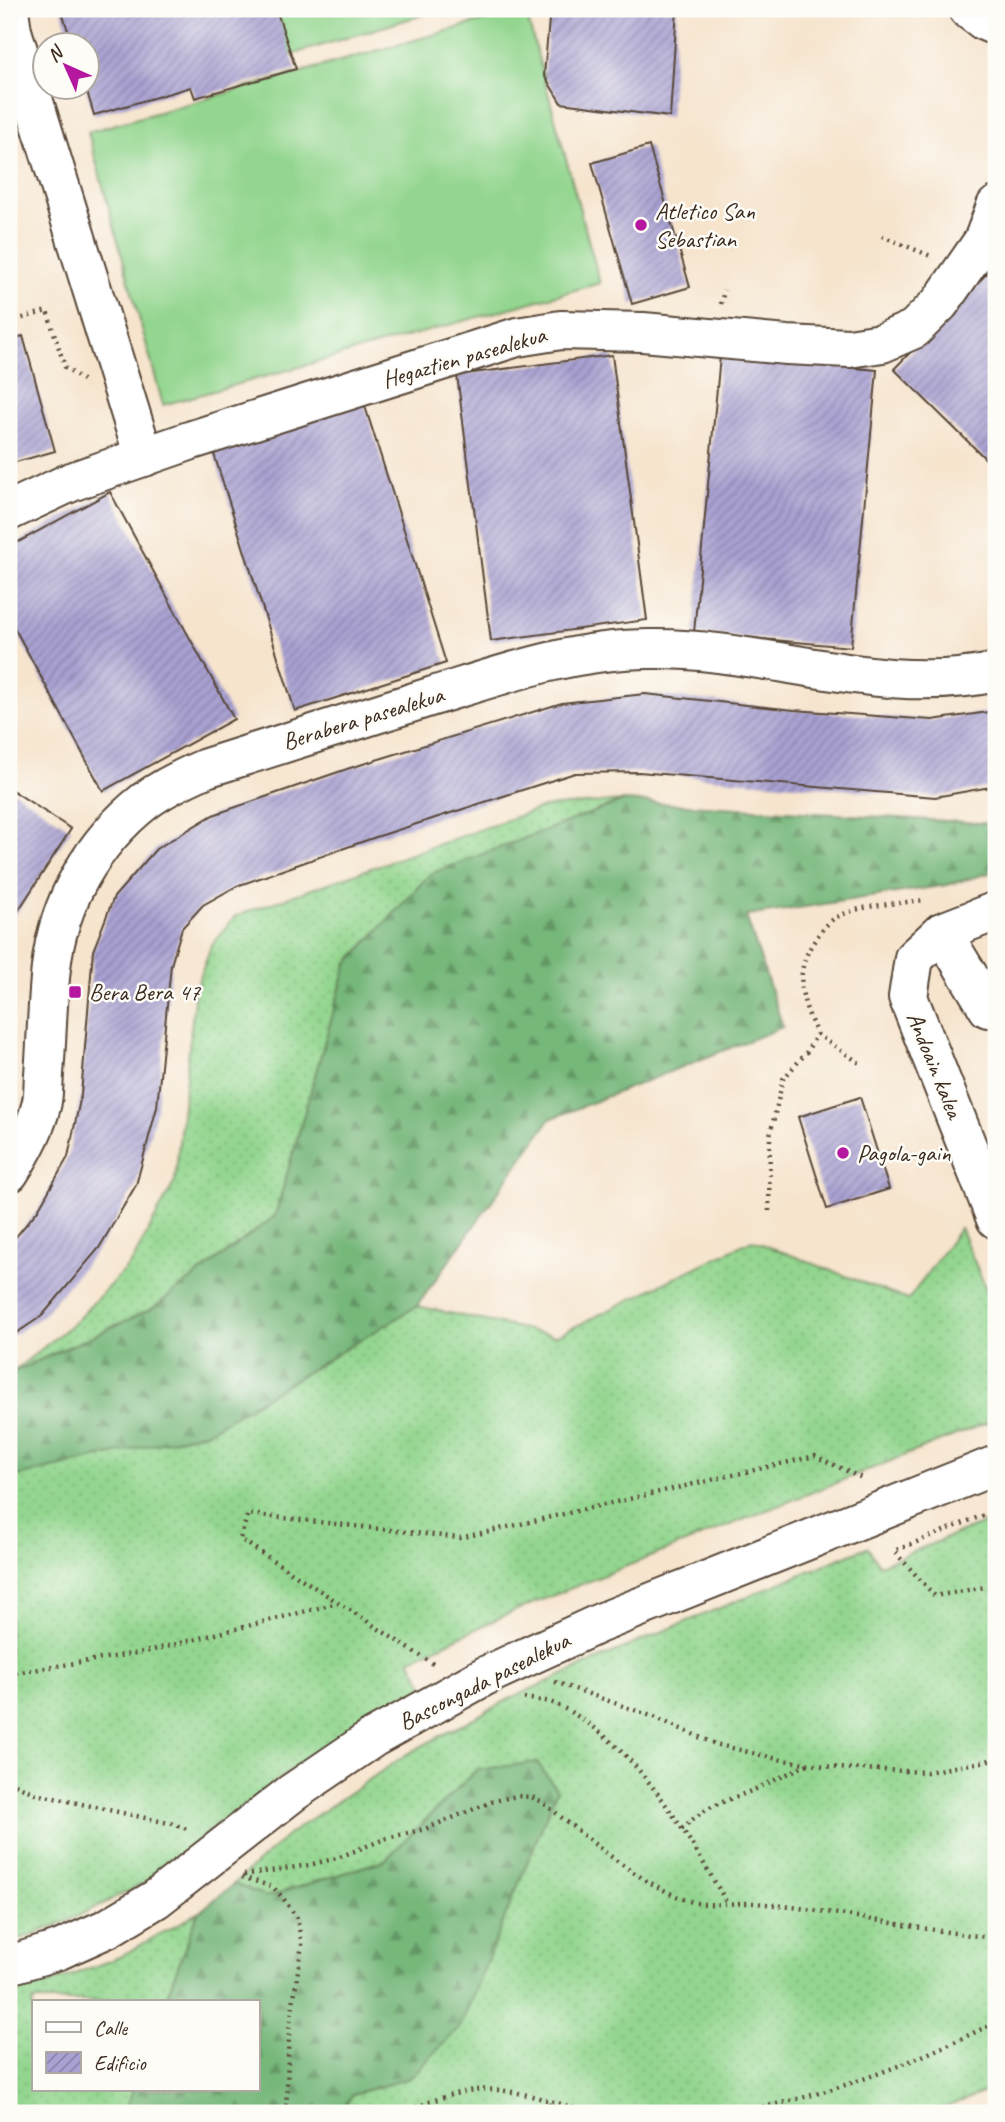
<svg xmlns="http://www.w3.org/2000/svg" width="1005" height="2122" viewBox="0 0 1005 2122" font-family="Caveat,sans-serif">
  <style>
    .grass { fill: url(#grass-dots); stroke: #678056; stroke-width: 2 }
    .forest { fill: url(#forest-firs); stroke: #58704c; stroke-width: 2 }
    .pitch { fill: #93d68f; stroke: #678056; stroke-width: 2 }
    .building { fill: url(#building-hatch) }
    .lines { fill: none; stroke-linecap: round; stroke-linejoin: round }
    .minor-casing { stroke: #574638; stroke-width: 42 }
    .path { stroke: #574638; stroke-width: 4.5; stroke-dasharray: 2 5; stroke-linecap: butt }
    .minor { stroke: #fff; stroke-width: 38 }
    .poi-dot { fill: #b5179e; stroke: #fdfcf7; stroke-width: 2.5 }
    .labels { text-anchor: middle; dominant-baseline: central; stroke-width: 5; stroke-linejoin: round; paint-order: stroke }
    .poi-label { font-size: 24px; fill: #3b2a1e; stroke: #fdfcf7; text-anchor: start }
    .street-label { font-size: 24px; fill: #3b2a1e; stroke: #fdfcf7 }
  </style>
  <defs>
    <pattern id="grass-dots" width="8" height="8" patternUnits="userSpaceOnUse" patternTransform="scale(1.75)"><rect width="8" height="8" fill="#93d68f"/><path d="M2 2h.1M6 6h.1" fill="none" stroke="#80b87b" stroke-width="1.8" stroke-linecap="round"/></pattern>
    <pattern id="forest-firs" width="22" height="20" patternUnits="userSpaceOnUse" patternTransform="scale(1.75)"><rect width="22" height="20" fill="#76b77a"/><path d="M5 1l3.5 6h-7zM16 11l3.5 6h-7z" fill="#629563"/></pattern>
    <pattern id="building-hatch" width="6" height="6" patternUnits="userSpaceOnUse" patternTransform="scale(1.75)"><rect width="6" height="6" fill="#a9a1d2"/><path d="M-1 1l2-2M0 6l6-6M5 7l2-2" fill="none" stroke="#8b83aa"/></pattern>
  </defs>
  <rect width="100%" height="100%" fill="#fdfcf7"/>
  <filter id="ink" filterUnits="userSpaceOnUse"><feTurbulence type="fractalNoise" baseFrequency=".0143" numOctaves="2"/><feDisplacementMap in="SourceGraphic" scale="14" xChannelSelector="R" yChannelSelector="G"/><feConvolveMatrix kernelMatrix="1 2 1 2 8 2 1 2 1" color-interpolation-filters="sRGB"/></filter>
  <filter id="wash" filterUnits="userSpaceOnUse"><feTurbulence type="fractalNoise" baseFrequency=".00686" numOctaves="4" result="noise"/><feDisplacementMap in="SourceGraphic" scale="28" xChannelSelector="R" yChannelSelector="G"/><feGaussianBlur stdDeviation="1.57" result="paint"/><feColorMatrix in="noise" values="0 0 0 0 0 0 0 0 0 0 0 0 0 0 0 0 0 1.4 0 .05"/><feComposite in="paint" operator="in"/></filter>
  <g filter="url(#wash)">
    <rect width="100%" height="100%" fill="#f6e4cd"/>
    <!-- grass -->
    <g class="grass">
      <polygon points="623,801 430,874 347,964 275,1216 152,1309 13,1372 76,1321 132,1262 175,1181 195,991 211,946 235,916 544,807"/>
      <polygon points="960,1228 996,1312 996,1419 514,1611 410,1660 427,1690 304,1760 204,1836 143,1884 68,1921 9,1943 9,1478 207,1432 417,1306 556,1336 752,1240 908,1300"/>
      <polygon points="996,1518 996,2088 930,2113 340,2113 353,2094 410,2078 476,1770 385,1860 267,1897 234,1884 289,1834 407,1754 513,1697 640,1641 867,1547 880,1565"/>
      <polygon points="198,1913 165,2001 33,2001 33,2089 133,2089 124,2113 9,2113 9,1994 49,1984 119,1957"/>
    </g>
    <!-- forest -->
    <g class="forest">
      <polygon points="623,801 996,824 996,871 947,885 746,916 783,1027 550,1119 417,1306 207,1432 9,1478 9,1374 152,1309 275,1216 347,964 430,874"/>
      <polygon points="537,1762 557,1790 460,2027 410,2078 353,2094 340,2113 124,2113 133,2089 257,2089 257,2001 165,2001 198,1913 234,1884 267,1897 385,1860 476,1770"/>
    </g>
    <!-- pitch -->
    <g class="pitch">
      <polygon points="276,9 442,9 290,55"/>
      <polygon points="525,9 600,283 163,405 88,132"/>
    </g>
    <g id="blocks">
      <!-- building -->
      <g class="building">
        <polygon points="61,9 276,9 296,69 195,98 191,87 94,115 86,88 88,88 88,46 73,46"/>
        <polygon points="550,9 677,9 670,117 561,103 544,75"/>
        <polygon points="649,146 690,287 632,304 592,163"/>
        <polygon points="996,264 996,469 894,369"/>
        <polygon points="23,336 55,451 9,464 9,340"/>
        <polygon points="612,355 647,620 491,641 457,375"/>
        <polygon points="720,356 877,370 851,647 694,633"/>
        <polygon points="364,403 446,663 295,711 213,451"/>
        <polygon points="110,492 234,719 103,791 9,618 9,547"/>
        <polygon points="645,694 794,710 932,720 996,711 996,786 935,797 639,772 575,773 373,838 237,886 203,905 182,928 171,965 157,1107 136,1185 99,1248 42,1316 9,1338 9,1245 38,1210 68,1157 81,1095 93,951 114,897 156,849 213,815 350,768 562,703"/>
        <polygon points="9,788 71,829 9,925"/>
        <polygon points="860,1097 889,1189 827,1209 798,1117"/>
      </g>
    </g>
  </g>
  <g filter="url(#ink)">
    <use href="#blocks" fill-opacity="0" stroke="#574638" stroke-width="2"/>
    <g class="lines">
      <defs>
        <g id="minor">
          <polyline points="968,9 984,21 996,26"/>
          <polyline points="9,10 12,31 144,457"/>
          <polyline points="9,511 71,482 192,440 517,337 561,330 643,332 787,345 849,348 882,343 914,329 940,303 983,241 996,206"/>
          <polyline points="996,911 942,932 914,958 908,997 996,1219"/>
          <polyline points="942,932 988,1008 996,1004"/>
          <path d="M9,1173c13,-20 26,-43 32,-67 3,-10 2,-21 3,-32 3,-35 3,-71 7,-106 7,-66 42,-126 94,-167 19,-14 40,-24 61,-33 76,-24 151,-48 227,-72 71,-22 141,-47 217,-47 116,-2 231,49 346,23"/>
          <polyline points="9,1965 59,1950 108,1928 156,1899 292,1793 373,1738 485,1676 600,1623 996,1465"/>
        </g>
      </defs>
      <!-- minor casing -->
      <use href="#minor" class="minor-casing"/>
      <!-- path -->
      <g class="path">
        <polyline points="882,236 933,257"/>
        <polyline points="721,304 724,290"/>
        <polyline points="9,322 47,311 65,367 83,380"/>
        <polyline points="817,1034 861,1064"/>
        <path d="M769,1211l1,-76 13,-56 23,-26 11,-19c-15,-32 -24,-59 -4,-91 7,-11 15,-22 26,-27 26,-12 58,-12 85,-16"/>
        <polyline points="996,1510 894,1551 935,1596 996,1585"/>
        <polyline points="433,1664 240,1539 248,1514 460,1538 815,1456 864,1479"/>
        <polyline points="9,1674 149,1651 338,1603"/>
        <polyline points="555,1682 654,1717 715,1744 782,1760 839,1768 927,1772 987,1761 996,1757"/>
        <path d="M524,1698c10,2 22,2 31,6 79,36 130,127 172,199"/>
        <polyline points="9,1781 36,1794 173,1824 190,1830"/>
        <path d="M682,1829c25,-25 46,-28 76,-41 17,-8 33,-16 50,-24"/>
        <path d="M244,1875l65,-10 28,-7 50,-20 38,-9 69,-28 23,-5 15,1 14,8c43,34 88,75 140,95 21,8 47,2 68,3 82,7 161,27 242,35"/>
        <polyline points="242,1877 273,1887 283,1898 297,1918 302,1944 289,2031 286,2113"/>
        <path d="M403,2113c22,-10 48,-20 72,-23 36,-4 83,14 117,23"/>
        <polyline points="522,2113 552,2104"/>
        <path d="M728,2113c95,-14 183,-49 268,-91"/>
      </g>
      <!-- minor -->
      <use href="#minor" class="minor"/>
    </g>
  </g>
  <!-- markers -->
  <g class="poi-dot">
    <circle cx="641" cy="225" r="7"/>
    <rect x="68" y="985" width="14" height="14" rx="3.5"/>
    <circle cx="843" cy="1153" r="7"/>
  </g>
  <g class="labels">
    <!-- poi labels -->
    <g class="poi-label">
      <text x="655" y="211">Atletico San<tspan x="655" dy="28">Sebastian</tspan></text>
      <text x="89" y="992">Bera Bera 47</text>
      <text x="857" y="1153">Pagola-gain</text>
    </g>
    <!-- street labels -->
    <g class="street-label">
      <text transform="translate(464 357) rotate(-16)">Hegaztien pasealekua</text>
      <text transform="translate(363 718) rotate(-17)">Berabera pasealekua</text>
      <text transform="translate(935 1065) rotate(68)">Andoain kalea</text>
      <text transform="translate(484 1681) rotate(-27)">Bascongada pasealekua</text>
    </g>
  </g>
  <!-- margin -->
  <rect width="1005" height="2122" fill="none" stroke="#fdfcf7" stroke-width="35"/>
  <!-- legend -->
  <rect x="32" y="2000" width="228" height="91" fill="#fdfcf7" stroke="#afa8a0" stroke-width="2"/>
  <rect x="46" y="2022" width="35" height="10" fill="#ffffff" stroke="#afa8a0" stroke-width="2"/>
  <text x="94" y="2035" font-size="21" fill="#3b2a1e">Calle</text>
  <rect x="46" y="2052" width="35" height="21" fill="url(#building-hatch)" stroke="#afa8a0" stroke-width="2"/>
  <text x="94" y="2070" font-size="21" fill="#3b2a1e">Edificio</text>
  <!-- north arrow -->
  <g transform="translate(66 66) rotate(315)"><circle r="33" fill="#fdfcf7" stroke="#afa8a0" stroke-width="2"/>
  <path d="M0-5L12 26L0 18L-12 26Z" fill="#b5179e"/>
  <text y="-10" font-size="19" font-weight="bold" text-anchor="middle" fill="#3b2a1e">N</text>
  </g>
</svg>
